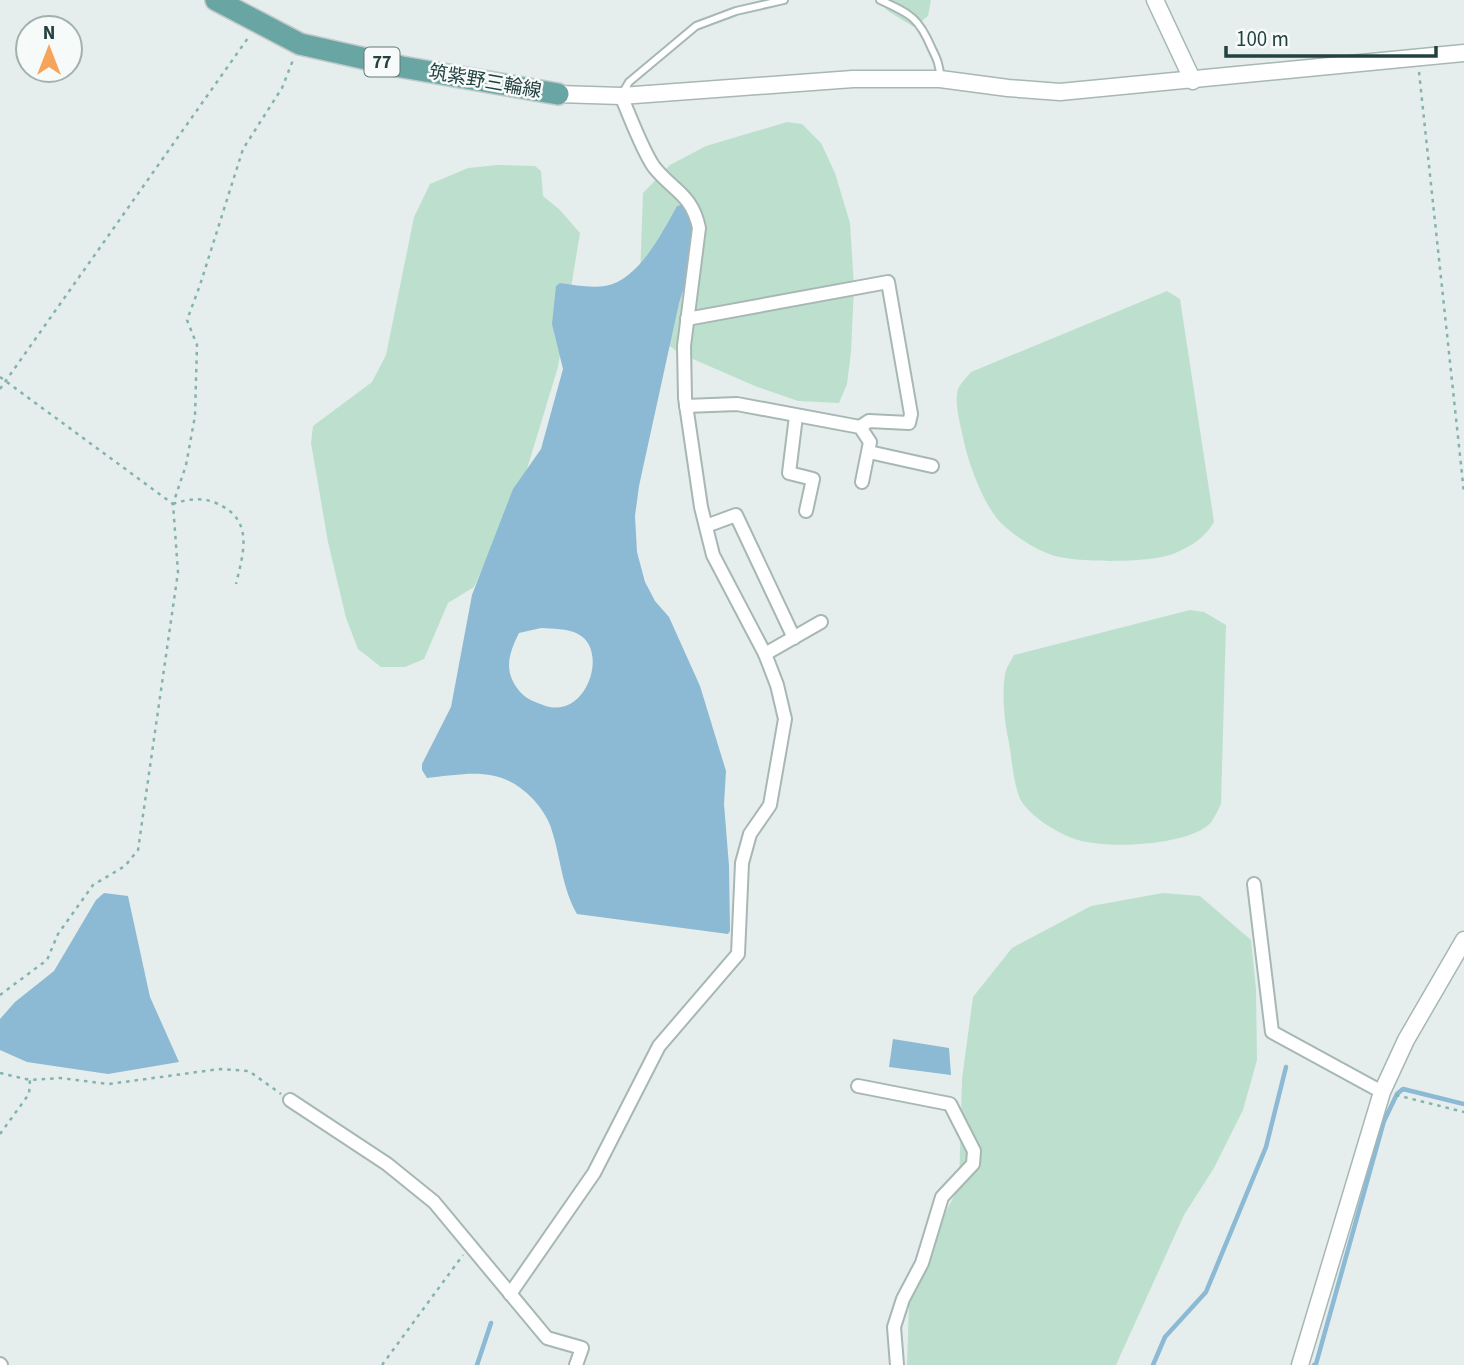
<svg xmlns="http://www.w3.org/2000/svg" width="1464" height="1365" viewBox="0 0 1464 1365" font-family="'Source Sans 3','Noto Sans JP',sans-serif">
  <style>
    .green { fill: #bde0ce }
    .water { fill: #8cb9d4; fill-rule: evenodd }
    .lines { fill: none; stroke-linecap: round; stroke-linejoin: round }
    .stream { stroke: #8cb9d4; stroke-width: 4.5 }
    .service-casing { stroke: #a7b7b5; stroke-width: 10 }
    .minor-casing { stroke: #a7b7b5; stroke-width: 16 }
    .tertiary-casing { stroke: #a7b7b5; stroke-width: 19 }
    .primary-casing { stroke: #c1caca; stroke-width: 24 }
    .path { stroke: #84b3af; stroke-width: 2.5; stroke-dasharray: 3.5 5; stroke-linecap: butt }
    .service { stroke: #fff; stroke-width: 6 }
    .minor { stroke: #fff; stroke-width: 12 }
    .tertiary { stroke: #fff; stroke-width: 16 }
    .primary { stroke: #68a5a3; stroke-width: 21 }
    .labels { text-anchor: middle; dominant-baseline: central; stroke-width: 5; stroke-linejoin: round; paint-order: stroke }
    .shield { fill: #f6faf9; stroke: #627878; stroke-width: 2 }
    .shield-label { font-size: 18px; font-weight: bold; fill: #234140 }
    .street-label { font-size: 19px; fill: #234140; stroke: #f6faf9 }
  </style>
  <rect width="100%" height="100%" fill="#e5eeec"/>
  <!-- green -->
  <g class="green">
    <polygon points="877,0 931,0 928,16 914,27 888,11"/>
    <polygon points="787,122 802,124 821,143 835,173 850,223 854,287 851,352 847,384 839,403 798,401 755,386 679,353 645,327 640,279 643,193 670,165 706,146"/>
    <polygon points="497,165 535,166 541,171 543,196 559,209 580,233 558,367 527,469 474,587 448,603 424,659 405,667 381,667 358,649 346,618 328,542 311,443 313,426 372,382 386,355 414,217 430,184 468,168"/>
    <path d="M1167,291l13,8 34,223c-9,16 -24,25 -41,32 -23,9 -98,9 -121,1 -18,-6 -37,-19 -50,-31 -18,-17 -35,-64 -39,-87 -3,-14 -9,-34 -5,-48 2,-5 9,-12 13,-17z"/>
    <path d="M1190,610l14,2 22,13 -5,179c-4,7 -7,17 -14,22 -25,20 -106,24 -135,12 -16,-6 -37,-19 -48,-33 -11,-13 -12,-50 -16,-67 -4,-19 -6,-45 -3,-64 1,-6 6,-13 9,-19z"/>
    <polygon points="1163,893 1200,896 1251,940 1256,989 1257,1060 1243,1110 1214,1168 1184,1215 1116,1365 907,1365 909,1304 918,1267 959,1186 962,1079 973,997 1012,948 1091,906"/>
  </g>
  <!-- water -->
  <g class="water">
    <path d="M681,205l5,2 7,21 -6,50 -8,25 -40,183 -4,30 2,36 8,30 10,19 14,16 31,69 26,85 -2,33 5,62 1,65 -2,3 -151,-20c-15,-26 -16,-55 -25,-83 -3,-12 -11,-23 -19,-32 -33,-34 -64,-25 -106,-21l-5,-8v-6l29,-57 21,-112 41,-106 28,-40 22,-80 -11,-45 4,-38 4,-3c14,2 30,5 45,3 33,-5 57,-53 72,-80zM541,628c12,1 26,0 37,6 32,16 8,88 -35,71 -11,-4 -19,-7 -26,-17 -14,-19 -7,-37 2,-55z"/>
    <polygon points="104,893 128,896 150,997 179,1062 108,1074 27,1062 0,1050 0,1019 15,1002 54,971 96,900"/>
    <polygon points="893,1039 949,1048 951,1075 889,1067"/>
  </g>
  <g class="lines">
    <!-- stream -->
    <g class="stream">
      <polyline points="477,1365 491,1323"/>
      <polyline points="1153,1365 1165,1337 1206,1292 1266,1147 1286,1067"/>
      <polyline points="1314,1365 1316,1364 1384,1121 1397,1094 1403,1089 1464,1104"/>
    </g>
    <defs>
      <g id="service">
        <path d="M880,0c31,14 39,18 52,49 5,10 8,17 8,28"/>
        <polyline points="623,92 629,82 696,26 736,11 784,0"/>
      </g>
      <g id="minor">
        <polyline points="687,319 888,282 911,414 909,423 869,421 860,427"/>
        <polyline points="686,406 737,404 860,427 870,442 862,482"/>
        <polyline points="796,416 789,473 813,479 806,511"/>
        <polyline points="869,452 932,466"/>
        <polyline points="706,526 736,515 794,638"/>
        <polyline points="765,654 821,622"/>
        <polyline points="1254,884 1272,1032 1382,1092"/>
        <polyline points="858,1086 950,1104 974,1151 973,1164 942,1197 922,1263 903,1299 894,1327 897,1365"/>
        <polyline points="290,1100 387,1164 434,1202 547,1338 582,1348 576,1365"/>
        <path d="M510,1294l84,-121 65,-127 79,-92 4,-91 8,-29 20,-29 15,-86 -8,-34 -12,-31 -52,-99 -12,-48 -16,-109 -1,-52 15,-118c-7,-34 -26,-37 -45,-61 -12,-17 -24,-51 -33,-71"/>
        <polyline points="0,1364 1,1365"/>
      </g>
      <g id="tertiary">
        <polyline points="1155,0 1193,81"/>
        <polyline points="558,94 621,96 853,79 940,79 1008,88 1060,92 1464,53"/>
        <polyline points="1300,1365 1382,1092 1406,1040 1464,940"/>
      </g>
      <polyline id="primary" points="216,0 300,44 402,67 558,94"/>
    </defs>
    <!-- service casing -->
    <use href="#service" class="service-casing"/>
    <!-- minor casing -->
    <use href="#minor" class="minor-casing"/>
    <!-- tertiary casing -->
    <use href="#tertiary" class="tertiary-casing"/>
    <!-- primary casing -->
    <use href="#primary" class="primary-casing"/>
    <!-- path -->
    <g class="path">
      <polyline points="1419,72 1464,493"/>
      <polyline points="0,377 173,504"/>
      <polyline points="0,389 248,38"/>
      <path d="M173,504c14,-5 29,-7 43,-1 38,16 28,48 20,81"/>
      <polyline points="0,995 47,960 58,934 93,885 125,866 138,850 178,572 173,504 186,465 195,416 197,345 187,320 200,285 243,149 282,88 293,60"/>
      <polyline points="0,1073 30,1080 60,1078 109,1084 220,1069 249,1071 281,1094"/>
      <polyline points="1396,1095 1464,1112"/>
      <polyline points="0,1134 29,1094 30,1080"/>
      <polyline points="382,1365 463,1255"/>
    </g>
    <!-- service -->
    <use href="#service" class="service"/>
    <!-- minor -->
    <use href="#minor" class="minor"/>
    <!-- tertiary -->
    <use href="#tertiary" class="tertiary"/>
    <!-- primary -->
    <use href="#primary" class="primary"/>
  </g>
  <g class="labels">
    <!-- shield labels -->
    <rect class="shield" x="364.5" y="47.5" width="35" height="29" rx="5"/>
    <g class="shield-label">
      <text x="382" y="62">77</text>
    </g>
    <!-- street labels -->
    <g class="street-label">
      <text transform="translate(485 82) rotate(10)">筑紫野三輪線</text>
    </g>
  </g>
  <!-- north arrow -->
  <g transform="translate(49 49)"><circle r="33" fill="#f6faf9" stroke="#a2b0af" stroke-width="2"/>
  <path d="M0-5L12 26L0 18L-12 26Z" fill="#f6a35b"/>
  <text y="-10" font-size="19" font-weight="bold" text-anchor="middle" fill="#234140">N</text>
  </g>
  <!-- scale -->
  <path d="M1226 46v10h210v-10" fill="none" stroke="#234140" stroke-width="3.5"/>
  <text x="1236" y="46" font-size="21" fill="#234140" stroke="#f6faf9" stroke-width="5" paint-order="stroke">100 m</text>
</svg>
